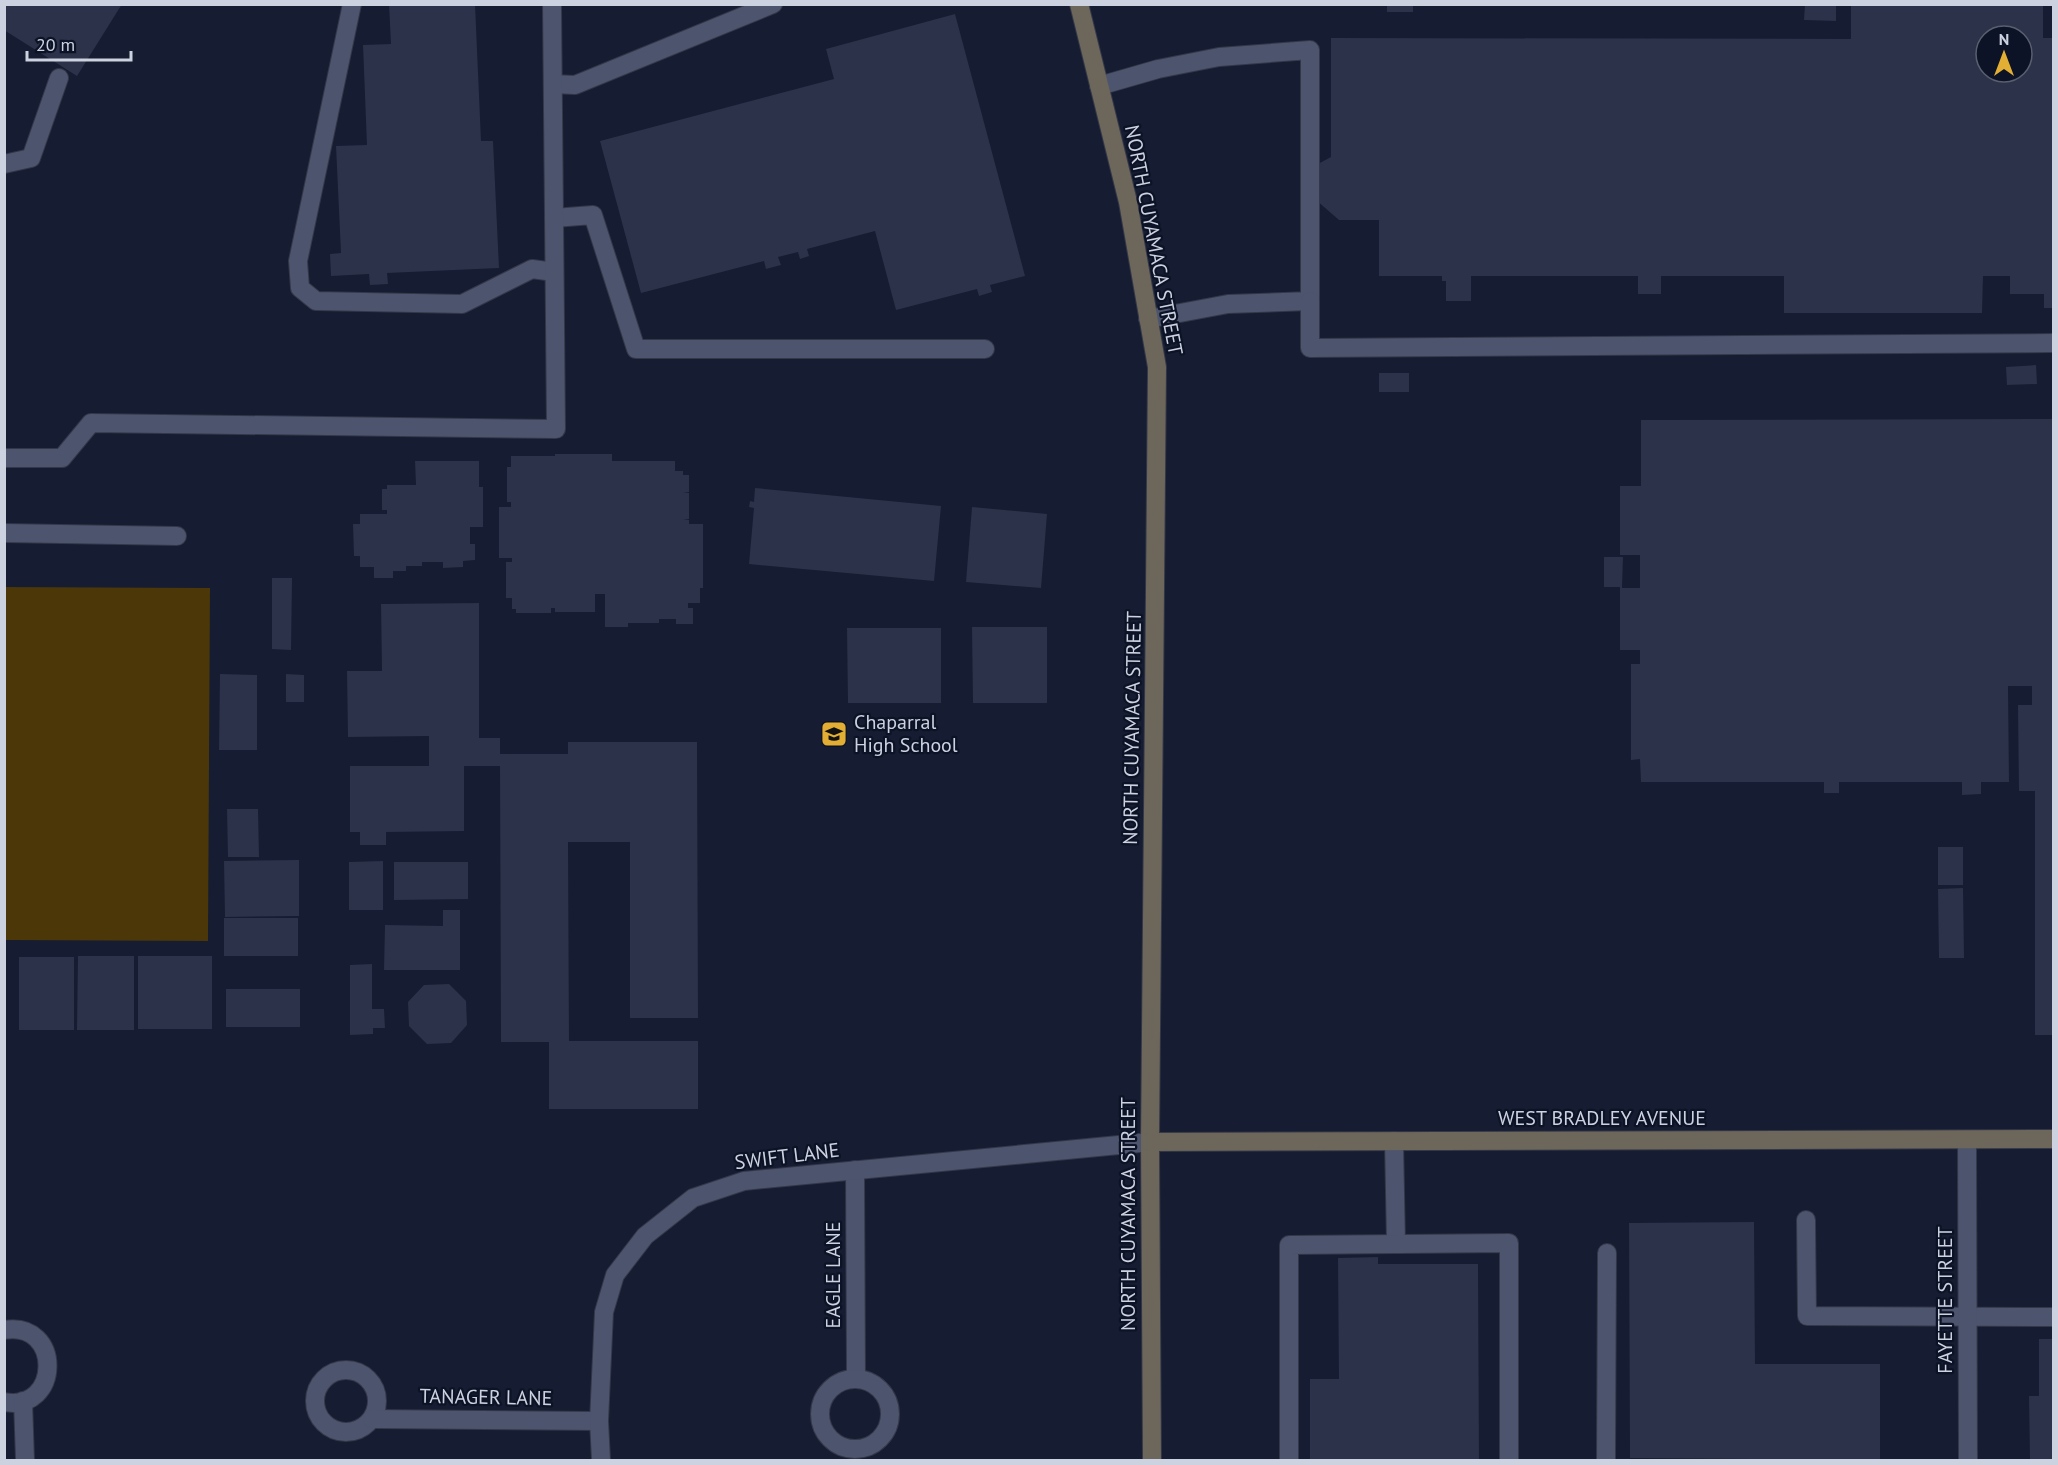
<svg xmlns="http://www.w3.org/2000/svg" width="2058" height="1465" viewBox="0 0 2058 1465" font-family="'PT Sans',sans-serif">
  <style>
    .grass { fill: #4b3708 }
    .building { fill: #2c3249; fill-rule: evenodd }
    .lines { fill: none; stroke-linecap: round; stroke-linejoin: round }
    .lane-casing { stroke: #333748; stroke-width: 20 }
    .street-casing { stroke: #333748; stroke-width: 20 }
    .secondary-casing { stroke: #333748; stroke-width: 20 }
    .lane { stroke: #4d546d; stroke-width: 18 }
    .street { stroke: #4d546d; stroke-width: 18 }
    .secondary { stroke: #6d665a; stroke-width: 18 }
    .labels { text-anchor: middle; dominant-baseline: central; stroke-width: 4.5; stroke-linejoin: round; paint-order: stroke }
    .street-label { font-size: 20px; fill: #cdd2e0; stroke: #0d1326 }
    .poi-label { font-size: 20px; fill: #cdd2e0; stroke: #0d1326; text-anchor: start }
  </style>
  <rect width="100%" height="100%" fill="#161c31"/>
  <!-- grass -->
  <polygon class="grass" points="5,587 210,588 208,941 5,940"/>
  <!-- building -->
  <g class="building">
    <polygon points="4,4 122,4 77,76 4,30"/>
    <polygon points="389,4 475,4 481,141 493,141 499,268 387,273 388,284 370,285 369,274 331,276 330,254 341,253 336,146 367,145 363,45 391,44"/>
    <rect x="1387" y="4" width="26" height="8"/>
    <polygon points="1805,4 1836,4 1836,21 1804,20"/>
    <path d="M1851,4h192v34h11v270h-10v-14h-34v-18h-27l-1,37h-198v-37h-123v18h-23v-18h-167v25h-25v-20h-4v-5h-63v-56h-40l-23,-20v-35l15,-8v-119l520,1zM1986,36h36v36h-36z"/>
    <polygon points="955,14 1025,276 990,285 992,292 979,296 977,289 896,310 875,231 807,249 809,256 800,259 798,252 778,257 781,265 766,269 764,261 641,293 600,141 834,79 826,49"/>
    <polygon points="2036,365 2037,384 2007,385 2006,367"/>
    <rect x="1379" y="373" width="30" height="19"/>
    <polygon points="2054,419 2054,1035 2035,1035 2035,791 2019,791 2018,705 2032,705 2032,686 2008,686 2009,782 1981,782 1981,794 1962,795 1962,782 1839,782 1839,793 1824,793 1824,782 1641,782 1640,759 1631,760 1631,664 1640,664 1640,650 1620,650 1620,587 1604,587 1604,557 1623,557 1622,588 1640,588 1640,555 1620,555 1620,486 1641,486 1641,420"/>
    <polygon points="555,454 612,454 612,461 675,461 675,471 683,471 683,475 689,475 689,492 683,492 689,493 689,519 683,520 689,520 689,524 703,524 703,588 700,588 700,603 688,603 688,608 693,608 693,624 676,624 676,619 659,619 659,623 628,623 628,627 605,627 605,594 595,594 595,612 555,612 555,608 551,608 551,613 516,613 516,609 512,609 512,598 506,598 506,562 512,562 512,558 499,558 499,507 511,507 511,502 507,502 507,467 511,467 511,456 555,456"/>
    <polygon points="415,461 479,461 479,487 483,487 483,527 470,527 470,544 475,544 475,560 463,561 463,567 443,568 443,562 422,562 422,566 406,566 406,571 393,571 393,578 374,578 374,567 360,567 360,556 354,556 353,524 360,524 360,514 387,514 387,510 382,510 382,489 387,489 387,485 416,485"/>
    <polygon points="755,488 941,506 934,581 749,564 754,508 749,507 750,501 754,502"/>
    <polygon points="972,507 1047,514 1041,588 966,582"/>
    <polygon points="272,578 292,578 291,650 272,649"/>
    <polygon points="479,603 479,738 500,738 500,754 568,754 568,742 697,742 698,1018 630,1018 630,842 568,842 569,1041 698,1041 698,1109 549,1109 549,1042 501,1042 500,766 464,766 464,831 386,832 386,845 360,845 360,832 350,832 350,766 429,766 429,736 348,737 347,671 382,671 381,604"/>
    <polygon points="972,627 1047,627 1047,703 973,703"/>
    <polygon points="847,628 941,628 941,703 848,703"/>
    <polygon points="220,674 257,675 257,750 219,750"/>
    <polygon points="286,674 304,675 304,702 286,702"/>
    <polygon points="227,809 258,809 259,857 228,857"/>
    <rect x="1938" y="847" width="25" height="38"/>
    <polygon points="299,860 299,916 225,917 224,861"/>
    <polygon points="383,861 383,910 349,910 349,862"/>
    <polygon points="394,862 468,862 468,899 394,900"/>
    <polygon points="1963,888 1964,958 1939,958 1938,889"/>
    <polygon points="443,910 460,910 460,970 384,970 385,925 443,926"/>
    <rect x="224" y="918" width="74" height="38"/>
    <polygon points="78,956 134,956 134,1030 77,1030"/>
    <rect x="138" y="956" width="74" height="73"/>
    <rect x="19" y="957" width="55" height="73"/>
    <polygon points="372,964 372,1009 384,1009 385,1028 373,1028 373,1034 350,1035 350,965"/>
    <polygon points="449,984 466,1001 467,1025 451,1043 427,1044 409,1026 408,1002 424,985"/>
    <rect x="226" y="989" width="74" height="38"/>
    <polygon points="1754,1222 1755,1364 1880,1364 1880,1460 1630,1458 1629,1223"/>
    <polygon points="1378,1257 1378,1264 1478,1264 1479,1460 1310,1460 1310,1379 1339,1379 1338,1258"/>
    <polygon points="2039,1339 2054,1339 2054,1460 2030,1460 2029,1396 2039,1396"/>
  </g>
  <g class="lines">
    <defs>
      <g id="lane">
        <polyline points="352,4 298,261 300,288 316,301 462,304 532,269 554,272"/>
        <polyline points="553,84 575,85 773,4"/>
        <polyline points="1099,86 1158,69 1219,57 1310,50 1310,301 1228,304 1148,319"/>
        <polyline points="4,164 31,158 59,78"/>
        <polyline points="554,218 593,215 636,349 985,349"/>
        <polyline points="1310,301 1310,348 2054,343"/>
        <polyline points="4,458 62,458 91,423 556,429 552,4"/>
        <polyline points="4,533 177,536"/>
        <polyline points="1394,1141 1396,1244"/>
        <polyline points="1806,1220 1807,1316 2054,1317"/>
        <polyline points="1289,1460 1289,1245 1509,1243 1509,1460"/>
        <polyline points="1606,1460 1607,1253"/>
      </g>
      <g id="street">
        <polyline points="1967,1140 1968,1460"/>
        <polyline points="855,1170 856,1379"/>
        <path d="M4,1330c59,-10 57,83 0,72"/>
        <circle cx="346" cy="1401" r="31"/>
        <circle cx="855" cy="1414" r="35"/>
        <polyline points="23,1401 25,1460"/>
        <polyline points="372,1419 599,1421"/>
        <polyline points="601,1460 599,1421 604,1312 615,1275 645,1236 693,1198 744,1181 1150,1142"/>
      </g>
      <g id="secondary">
        <polyline points="1079,4 1128,202 1157,367 1150,1142 1152,1460"/>
        <polyline points="1150,1142 2054,1139"/>
      </g>
    </defs>
    <!-- lane casing -->
    <use href="#lane" class="lane-casing"/>
    <!-- street casing -->
    <use href="#street" class="street-casing"/>
    <!-- secondary casing -->
    <use href="#secondary" class="secondary-casing"/>
    <!-- lane -->
    <use href="#lane" class="lane"/>
    <!-- street -->
    <use href="#street" class="street"/>
    <!-- secondary -->
    <use href="#secondary" class="secondary"/>
  </g>
  <!-- icons -->
  <defs>
    <symbol id="school-square" viewBox="-11 -11 22 22"><rect x="-9" y="-9" width="18" height="18" rx="4" fill="#e2af34" stroke="#0d1326"/><path d="M0-5L7-2L0 1L-7-2ZM-4 1L0 2.5L4 1V4Q0 6-4 4Z" fill="#111"/></symbol>
  </defs>
  <g fill-rule="evenodd">
    <use href="#school-square" x="819" y="719" width="30" height="30"/>
  </g>
  <g class="labels">
    <!-- street labels -->
    <g class="street-label">
      <text transform="translate(1154 240) rotate(79)">NORTH CUYAMACA STREET</text>
      <text transform="translate(1132 728) rotate(-89)">NORTH CUYAMACA STREET</text>
      <text x="1602" y="1118">WEST BRADLEY AVENUE</text>
      <text transform="translate(787 1156) rotate(-7)">SWIFT LANE</text>
      <text transform="translate(1128 1214) rotate(-90)">NORTH CUYAMACA STREET</text>
      <text transform="translate(833 1275) rotate(-90)">EAGLE LANE</text>
      <text transform="translate(1945 1300) rotate(-90)">FAYETTE STREET</text>
      <text transform="translate(486 1397) rotate(1)">TANAGER LANE</text>
    </g>
    <!-- poi labels -->
    <g class="poi-label">
      <text x="854" y="722">Chaparral<tspan x="854" dy="23">High School</tspan></text>
    </g>
  </g>
  <!-- border -->
  <rect width="2058" height="1465" fill="none" stroke="#cdd2e0" stroke-width="12"/>
  <!-- north arrow -->
  <g transform="translate(2004 54)"><circle r="28" fill="#0d1326" stroke="#5a5f70" stroke-width="1.5"/>
  <path d="M0-4.5L10 22L0 15L-10 22Z" fill="#e2af34"/>
  <text y="-9" font-size="16" font-weight="bold" text-anchor="middle" fill="#cdd2e0">N</text>
  </g>
  <!-- scale -->
  <path d="M27 51v9h104v-9" fill="none" stroke="#cdd2e0" stroke-width="3"/>
  <text x="36" y="51" font-size="18" fill="#cdd2e0" stroke="#0d1326" stroke-width="4.5" paint-order="stroke">20 m</text>
</svg>
